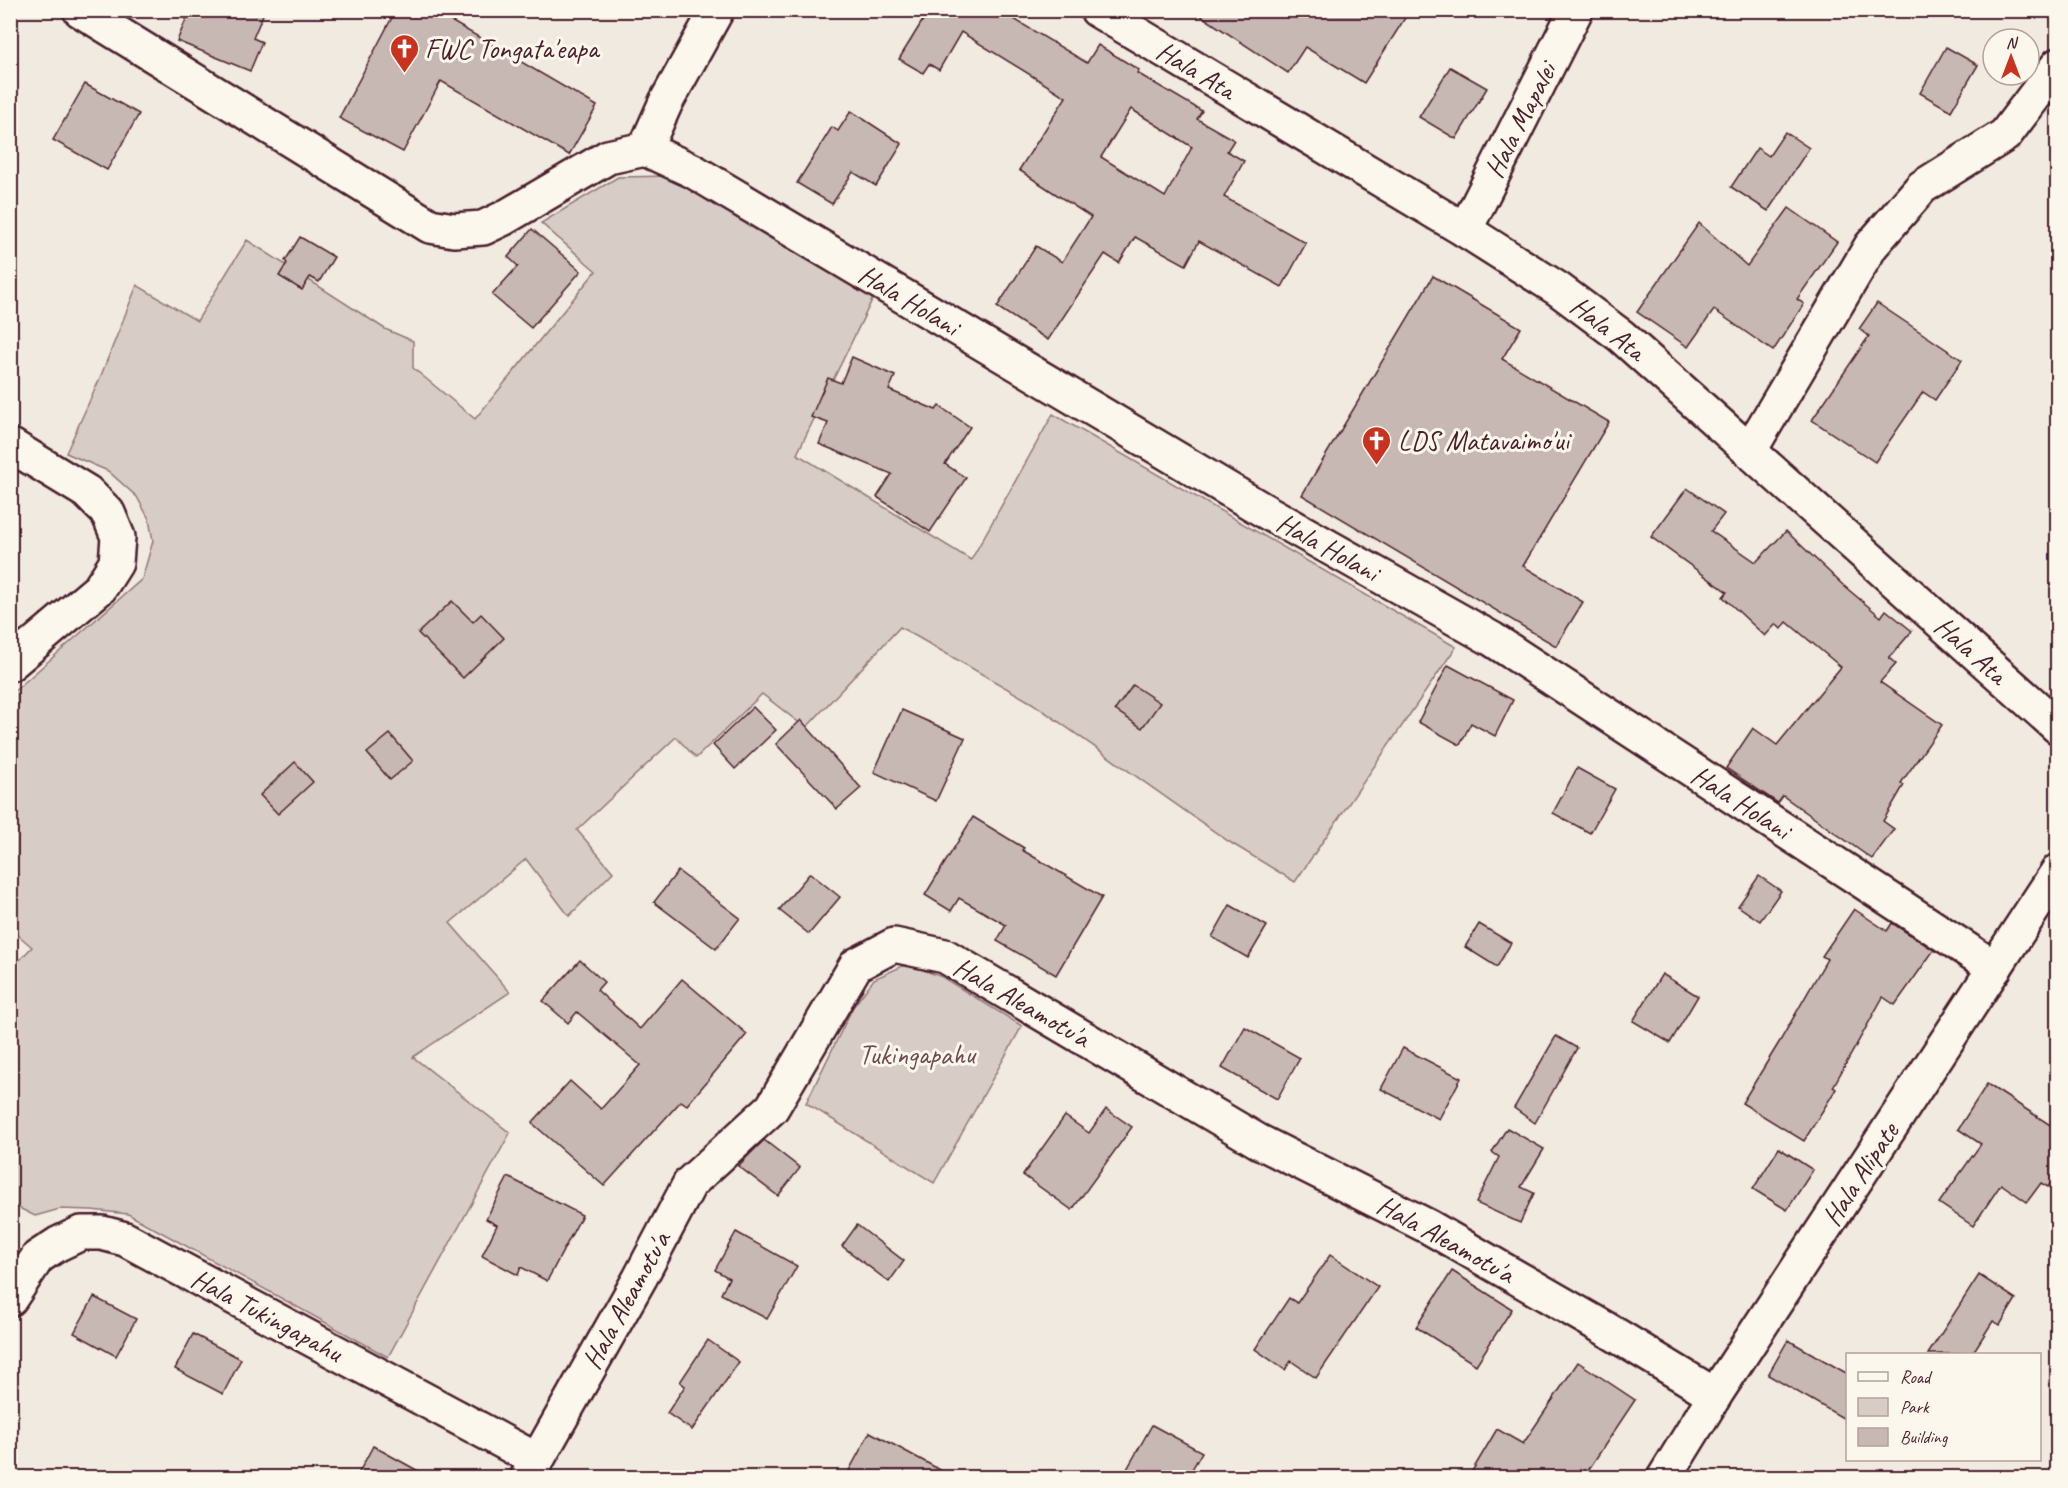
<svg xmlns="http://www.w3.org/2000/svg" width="2068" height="1488" viewBox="0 0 2068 1488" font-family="Caveat,sans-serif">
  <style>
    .green { fill: #d8ccc6; stroke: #917678; stroke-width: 1.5 }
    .building { fill: #c8b8b3; stroke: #4a1f2b; stroke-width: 1.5; fill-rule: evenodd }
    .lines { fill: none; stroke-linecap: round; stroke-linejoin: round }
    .street-casing { stroke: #4a1f2b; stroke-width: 38 }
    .secondary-casing { stroke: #4a1f2b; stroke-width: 38 }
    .street { stroke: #fbf7ec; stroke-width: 33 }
    .secondary { stroke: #fbf7ec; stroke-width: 33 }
    .labels { text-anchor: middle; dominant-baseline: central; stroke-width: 6; stroke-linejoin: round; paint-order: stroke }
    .poi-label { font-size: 28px; fill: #4a1f2b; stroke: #fbf7ec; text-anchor: start }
    .street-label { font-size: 28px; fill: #4a1f2b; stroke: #fbf7ec }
    .park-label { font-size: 28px; fill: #6e4a52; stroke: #fbf7ec }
  </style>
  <rect width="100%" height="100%" fill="#f0eae0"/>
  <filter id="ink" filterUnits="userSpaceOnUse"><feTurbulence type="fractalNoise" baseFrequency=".0167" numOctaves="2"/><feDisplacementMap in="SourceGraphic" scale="12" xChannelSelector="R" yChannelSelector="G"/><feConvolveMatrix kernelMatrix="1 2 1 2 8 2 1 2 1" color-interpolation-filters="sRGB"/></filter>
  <g filter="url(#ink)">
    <!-- green -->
    <g class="green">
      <polygon points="673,176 873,298 797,454 971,560 1053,414 1456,647 1295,882 1228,841 1032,703 900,627 806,728 762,694 696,758 676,737 577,830 613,872 569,916 526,859 450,923 510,992 413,1057 510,1133 388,1357 128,1214 92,1210 60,1209 35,1216 11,1204 11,969 32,947 11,929 10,695 142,579 153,541 149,519 137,497 108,471 66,453 100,378 137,285 197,321 247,240 385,329 413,341 413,368 475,419 596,271 541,223 618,177"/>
      <polygon points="907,964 942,977 1022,1026 934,1183 806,1103 853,1007 874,979"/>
    </g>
    <!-- building -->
    <g class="building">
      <polygon points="190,10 265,10 253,38 262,42 250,71 177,41"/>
      <polygon points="396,10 432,10 597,106 569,155 441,81 403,152 339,118"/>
      <path d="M926,10h73l88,53 11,-18 41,25 -2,3 65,38 -5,8 37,21 -7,11 17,10 -20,36 82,46 -24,44 -83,-46 -13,24 -51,-28 -16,26 -14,-9 -57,86 -51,-33 39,-61 26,16 29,-45 -72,-47 47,-73 -105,-65 -22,38 -10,-6 -6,9 -24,-14 29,-47zM1131,109l61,38 -27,50 -64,-40z"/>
      <polygon points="1192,10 1410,10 1364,83 1305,47 1288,73"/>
      <polygon points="1946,47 1978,65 1951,111 1920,93"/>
      <polygon points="1450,67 1487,88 1456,139 1419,117"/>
      <polygon points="85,84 139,114 107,170 53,140"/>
      <polygon points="851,111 902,144 876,186 853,172 832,204 797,183 832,127 838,131"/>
      <polygon points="1785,132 1809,148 1768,211 1731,187 1757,148 1769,156"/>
      <polygon points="1789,208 1837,242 1797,299 1804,304 1773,351 1714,310 1688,347 1637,312 1699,223 1747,266"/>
      <polygon points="532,229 581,271 531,328 492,295 518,266 508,257"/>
      <polygon points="300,237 334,257 319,282 310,277 302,290 279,276 287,263 285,261"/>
      <polygon points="1433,276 1521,328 1502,359 1609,422 1523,566 1583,602 1556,646 1302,495"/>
      <polygon points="1877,303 1962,360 1935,400 1923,392 1875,462 1812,420 1869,336 1859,329"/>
      <polygon points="852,357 895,376 889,390 936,410 939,406 970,427 945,464 966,478 930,532 877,497 892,474 819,444 828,423 811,417 828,378 841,383"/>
      <polygon points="1687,488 1724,514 1711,531 1756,562 1786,531 1844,586 1881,617 1886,610 1912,631 1889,658 1896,664 1880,682 1942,725 1901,783 1904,785 1883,821 1894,829 1872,859 1783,796 1778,803 1726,768 1753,728 1777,745 1841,667 1787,622 1781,629 1776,624 1765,636 1723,597 1727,592 1651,537"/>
      <polygon points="452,601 473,622 481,614 504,638 463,678 418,633"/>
      <polygon points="1448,665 1513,700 1495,736 1471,723 1460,745 1418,722"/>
      <polygon points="1133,685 1160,703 1142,728 1115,710"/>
      <polygon points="753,707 776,730 735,769 713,745"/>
      <polygon points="902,710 965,738 936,801 874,772"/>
      <polygon points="801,720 861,788 837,809 776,744"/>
      <polygon points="390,734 413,761 390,780 367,753"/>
      <polygon points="295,762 313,782 278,814 260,795"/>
      <polygon points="1577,768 1615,789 1590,833 1553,813"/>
      <polygon points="973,817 1024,848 1022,850 1102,897 1056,975 997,941 1006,925 959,898 951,911 925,895"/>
      <polygon points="678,871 740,918 716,949 654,902"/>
      <polygon points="810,873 840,897 809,934 779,910"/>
      <polygon points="1759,876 1781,891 1760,921 1738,906"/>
      <polygon points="1230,905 1267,926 1248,958 1212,937"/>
      <polygon points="1854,909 1887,931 1892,923 1934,950 1895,1005 1883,997 1833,1087 1836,1089 1804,1141 1742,1103 1780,1041 1827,959 1822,956"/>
      <polygon points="1479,924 1511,943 1497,967 1465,947"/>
      <polygon points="580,960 604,982 597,990 640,1029 682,979 747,1034 687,1105 681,1101 604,1186 532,1123 570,1081 601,1109 640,1065 577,1012 568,1023 543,1001"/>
      <polygon points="1662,974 1698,996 1670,1043 1633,1021"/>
      <polygon points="1245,1027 1300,1058 1277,1099 1222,1068"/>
      <polygon points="1556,1036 1577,1048 1535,1123 1514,1108"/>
      <polygon points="1403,1048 1461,1078 1439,1119 1381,1089"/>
      <polygon points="1987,1084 2058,1130 2058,1172 2048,1187 2041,1183 2027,1202 2001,1184 1973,1226 1939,1203 1981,1144 1958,1129"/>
      <polygon points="1106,1109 1132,1127 1072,1210 1023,1175 1065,1116 1089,1133"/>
      <polygon points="1507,1128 1544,1149 1521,1187 1534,1193 1520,1223 1476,1203 1499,1157 1492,1152"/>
      <polygon points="764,1140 800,1168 778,1196 738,1166"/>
      <polygon points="1779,1148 1813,1170 1787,1210 1753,1189"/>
      <polygon points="508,1177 582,1215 547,1281 521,1267 518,1275 482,1256 497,1225 486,1219"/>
      <polygon points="857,1225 904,1261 889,1282 842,1246"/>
      <polygon points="736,1232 797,1266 767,1319 721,1294 729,1278 715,1270"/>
      <polygon points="1330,1255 1378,1287 1316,1378 1291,1361 1285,1370 1255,1349 1289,1298 1297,1303"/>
      <polygon points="1452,1271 1512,1309 1476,1365 1416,1327"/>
      <polygon points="1979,1275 2016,1299 2000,1325 1993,1321 1972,1354 1928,1354"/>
      <polygon points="94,1297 136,1319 116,1356 74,1333"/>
      <polygon points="193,1334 241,1359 223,1394 175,1369"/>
      <polygon points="708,1340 739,1362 692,1430 667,1413 685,1386 680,1382"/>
      <polygon points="1788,1340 1848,1374 1848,1421 1768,1375"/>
      <polygon points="1578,1362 1635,1400 1583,1478 1468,1478 1497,1429 1523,1444"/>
      <polygon points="1152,1425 1202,1452 1187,1478 1122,1478"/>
      <polygon points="870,1432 955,1478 845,1478"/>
      <polygon points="373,1446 431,1478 356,1478"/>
    </g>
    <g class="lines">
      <defs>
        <g id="street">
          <polyline points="80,10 430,226 454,230 483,228 504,218 608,157 645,149"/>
          <polyline points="1097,10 1465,230 1558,289 1621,336 2058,727"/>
          <polyline points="645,149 693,171 1263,510 1492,639 1995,968"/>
          <polyline points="645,149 666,102 717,10"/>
          <polyline points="1465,230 1576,10"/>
          <polyline points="10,445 87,492 108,513 118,537 116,563 100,588 10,664"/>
          <polyline points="1750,450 1871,246 1922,187 2005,135 2058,65"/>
          <polyline points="10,1299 38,1257 58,1244 81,1233 102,1233 125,1239 537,1460"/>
          <polyline points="527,1478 640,1278 690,1183 772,1108 856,965 894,945 945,956 1258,1141 1429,1227 1606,1329 1715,1395"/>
        </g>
        <polyline id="secondary" points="1664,1478 1715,1395 2058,871"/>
      </defs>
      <!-- street casing -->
      <use href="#street" class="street-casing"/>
      <!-- secondary casing -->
      <use href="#secondary" class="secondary-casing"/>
      <!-- street -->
      <use href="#street" class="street"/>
      <!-- secondary -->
      <use href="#secondary" class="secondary"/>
    </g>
  </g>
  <!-- icons -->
  <defs>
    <symbol id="church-pin" viewBox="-11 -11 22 30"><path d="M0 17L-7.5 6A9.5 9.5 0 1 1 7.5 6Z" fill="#c8321e" stroke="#fbf7ec"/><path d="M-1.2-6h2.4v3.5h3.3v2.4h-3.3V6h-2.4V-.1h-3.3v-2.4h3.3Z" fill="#fff"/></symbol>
  </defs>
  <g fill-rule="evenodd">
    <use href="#church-pin" x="388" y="32" width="33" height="45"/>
    <use href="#church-pin" x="1360" y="424" width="33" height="45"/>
  </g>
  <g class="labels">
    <!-- poi labels -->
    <g class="poi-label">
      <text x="425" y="48">FWC Tongata'eapa</text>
      <text x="1398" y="440">LDS Matavaimo'ui</text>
    </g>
    <!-- street labels -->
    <g class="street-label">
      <text transform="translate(1196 70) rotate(31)">Hala Ata</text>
      <text transform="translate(1520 120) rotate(-63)">Hala Mapalei</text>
      <text transform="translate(909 300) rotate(31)">Hala Holani</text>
      <text transform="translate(1608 328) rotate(38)">Hala Ata</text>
      <text transform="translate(1328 547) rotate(29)">Hala Holani</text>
      <text transform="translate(1971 650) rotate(42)">Hala Ata</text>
      <text transform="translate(1741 802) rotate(33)">Hala Holani</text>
      <text transform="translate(1022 1002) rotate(30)">Hala Aleamotu'a</text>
      <text transform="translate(1860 1174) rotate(-57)">Hala Alipate</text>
      <text transform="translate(1446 1239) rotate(29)">Hala Aleamotu'a</text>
      <text transform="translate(626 1300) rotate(-61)">Hala Aleamotu'a</text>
      <text transform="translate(267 1315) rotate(28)">Hala Tukingapahu</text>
    </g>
    <!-- park labels -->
    <g class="park-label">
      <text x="917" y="1054">Tukingapahu</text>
    </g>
  </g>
  <!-- margin -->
  <rect width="2068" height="1488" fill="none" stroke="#fbf7ec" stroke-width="36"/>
  <rect x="18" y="18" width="2032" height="1452" fill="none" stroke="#4a1f2b" stroke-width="2" filter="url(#ink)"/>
  <!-- legend -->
  <rect x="1846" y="1353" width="195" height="108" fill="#fbf7ec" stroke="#b4a19f" stroke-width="1.5"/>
  <rect x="1858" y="1372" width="30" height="9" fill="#fbf7ec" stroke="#b4a19f" stroke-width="1.5"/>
  <text x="1900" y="1383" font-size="18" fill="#4a1f2b">Road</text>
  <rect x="1858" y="1398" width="30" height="18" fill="#d8ccc6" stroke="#b4a19f" stroke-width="1.5"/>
  <text x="1900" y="1413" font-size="18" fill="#4a1f2b">Park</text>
  <rect x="1858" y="1428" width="30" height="18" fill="#c8b8b3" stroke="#b4a19f" stroke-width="1.5"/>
  <text x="1900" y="1443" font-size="18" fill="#4a1f2b">Building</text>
  <!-- north arrow -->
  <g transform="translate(2011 57)"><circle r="28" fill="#fbf7ec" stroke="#b4a19f" stroke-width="1.5"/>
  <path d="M0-4.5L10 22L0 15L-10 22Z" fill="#c8321e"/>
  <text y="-9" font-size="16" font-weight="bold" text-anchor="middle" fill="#4a1f2b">N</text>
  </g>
</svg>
